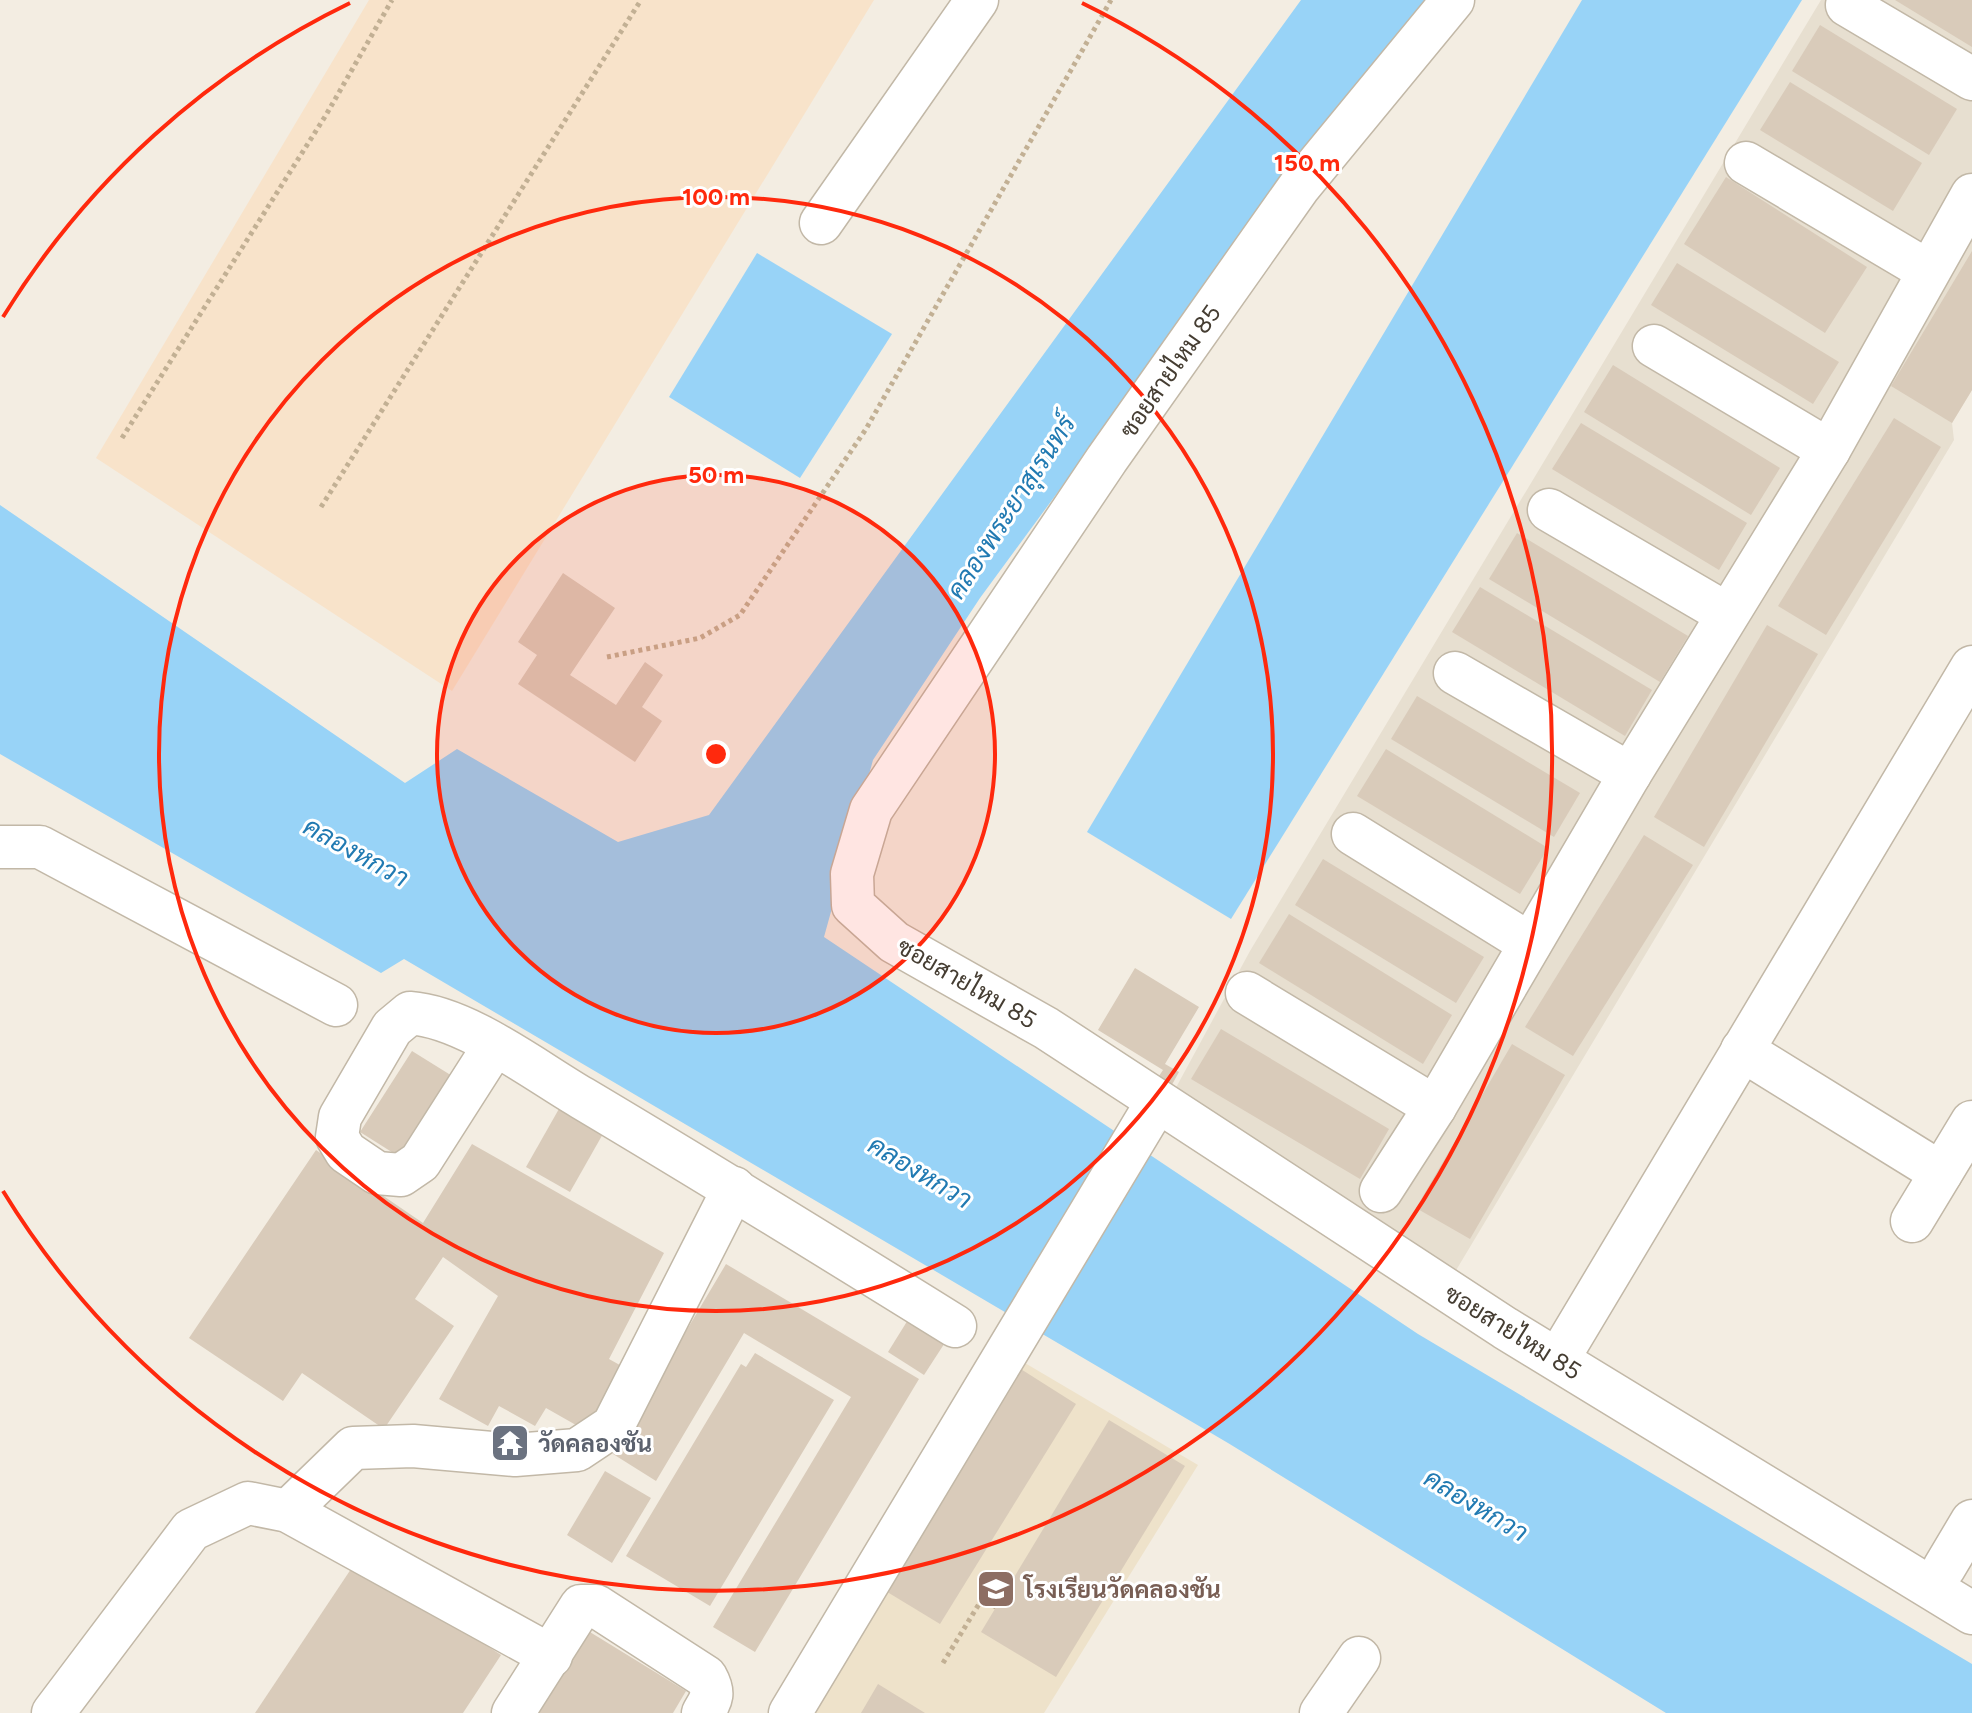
<svg xmlns="http://www.w3.org/2000/svg" width="1972" height="1713" viewBox="0 0 1972 1713" font-family="Figtree,Sarabun,sans-serif">
  <style>
    .residential { fill: #e7dfd0 }
    .commercial { fill: #f8e3ca }
    .education { fill: #eee2ca }
    .water { fill: #98d3f7 }
    .building { fill: #d9cbba }
    .lines { fill: none; stroke-linecap: round; stroke-linejoin: round }
    .minor-casing { stroke: #c2b8a7; stroke-width: 45 }
    .path { stroke: #c2b094; stroke-width: 5; stroke-dasharray: 4 4; stroke-linecap: butt }
    .minor { stroke: #fff; stroke-width: 42 }
    .ring { fill: none; stroke: #ff290d; stroke-width: 4 }
    .labels { text-anchor: middle; dominant-baseline: central; stroke-width: 6; stroke-linejoin: round; paint-order: stroke }
    .street-label { font-size: 24px; fill: #453d32; stroke: #fff }
    .worship-label { font-size: 24px; font-weight: bold; fill: #5b616d; stroke: #fff; text-anchor: start }
    .education-label { font-size: 24px; font-weight: bold; fill: #785e54; stroke: #fff; text-anchor: start }
    .water-label { font-size: 26px; font-style: italic; fill: #217ab2; stroke: #fff }
    .centre { fill: #ff290d; stroke: #fff; stroke-width: 4 }
    .ring-label { font-size: 24px; text-anchor: middle; font-weight: bold; fill: #ff290d; stroke: #fff; stroke-width: 6; stroke-linejoin: round; paint-order: stroke }
  </style>
  <rect width="100%" height="100%" fill="#f3ede2"/>
  <!-- residential -->
  <polygon class="residential" points="1821,0 1972,0 1972,390 1952,423 1954,440 1455,1272 1172,1095 1250,951"/>
  <!-- commercial -->
  <polygon class="commercial" points="369,0 874,0 452,691 96,458"/>
  <!-- education -->
  <polygon class="education" points="1013,1356 1198,1465 1044,1713 795,1713"/>
  <!-- water -->
  <g class="water">
    <polygon points="1301,0 1426,0 1260,217 980,598 873,760 824,937 1418,1334 1972,1664 1972,1713 1666,1713 1228,1443 404,959 381,973 0,754 0,505 405,783 457,749 618,842 709,815"/>
    <polygon points="1582,0 1802,0 1231,919 1087,832"/>
    <polygon points="757,253 892,334 800,478 669,397"/>
  </g>
  <!-- building -->
  <g class="building">
    <polygon points="1895,0 1972,0 1972,47"/>
    <polygon points="1820,25 1957,109 1929,155 1792,71"/>
    <polygon points="1790,82 1922,163 1893,211 1760,130"/>
    <polygon points="1726,177 1867,267 1825,333 1684,244"/>
    <polygon points="1972,251 1972,390 1952,423 1891,386"/>
    <polygon points="1677,263 1839,362 1813,404 1651,305"/>
    <polygon points="1613,365 1780,468 1751,515 1584,412"/>
    <polygon points="1894,418 1941,447 1826,635 1778,606"/>
    <polygon points="1581,423 1747,523 1719,570 1552,469"/>
    <polygon points="1517,533 1688,636 1660,682 1489,579"/>
    <polygon points="563,573 615,608 570,675 616,705 645,662 663,675 642,707 662,721 635,762 518,684 537,655 518,642"/>
    <polygon points="1480,587 1652,690 1625,736 1452,632"/>
    <polygon points="1767,625 1818,654 1704,847 1654,817"/>
    <polygon points="1417,696 1580,793 1554,837 1391,739"/>
    <polygon points="1386,749 1548,848 1520,894 1357,796"/>
    <polygon points="1644,835 1693,865 1573,1056 1525,1027"/>
    <polygon points="1323,859 1484,957 1456,1003 1295,905"/>
    <polygon points="1289,914 1452,1015 1423,1064 1259,963"/>
    <polygon points="1135,968 1199,1007 1165,1064 1179,1072 1169,1090 1155,1082 1163,1070 1098,1030"/>
    <polygon points="1221,1029 1389,1129 1360,1179 1191,1079"/>
    <polygon points="1512,1044 1565,1075 1470,1239 1416,1208"/>
    <polygon points="412,1051 457,1079 406,1161 360,1132"/>
    <polygon points="564,1100 608,1125 570,1192 526,1167"/>
    <polygon points="472,1144 664,1253 609,1359 627,1369 590,1433 546,1408 535,1426 499,1406 488,1426 439,1399 498,1296 443,1257 415,1299 454,1326 384,1429 302,1373 283,1401 189,1338 316,1150 423,1223"/>
    <polygon points="726,1264 919,1379 755,1652 713,1627 851,1397 744,1333 656,1481 613,1454"/>
    <polygon points="911,1315 948,1338 924,1375 888,1352"/>
    <polygon points="755,1353 834,1400 710,1606 626,1556 741,1364 746,1367"/>
    <polygon points="1016,1366 1076,1404 940,1624 879,1587"/>
    <polygon points="1109,1420 1185,1466 1056,1677 981,1632"/>
    <polygon points="605,1471 651,1498 612,1563 567,1535"/>
    <polygon points="357,1560 501,1655 463,1713 255,1713"/>
    <polygon points="585,1629 686,1691 673,1713 534,1713"/>
    <polygon points="878,1684 925,1713 861,1713"/>
  </g>
  <g class="lines">
    <defs>
      <g id="minor">
        <polyline points="1453,0 1299,187 1107,459 871,810 852,874 853,905 894,942 1046,1028 1505,1328 1972,1613"/>
        <polyline points="1847,5 1972,79"/>
        <polyline points="1746,163 1928,271"/>
        <polyline points="821,223 977,0"/>
        <polyline points="1654,346 1829,450"/>
        <polyline points="1549,510 1727,614"/>
        <polyline points="1455,673 1630,774"/>
        <polyline points="1353,834 1530,944"/>
        <polyline points="0,847 40,847 336,1005"/>
        <polyline points="1247,993 1435,1107"/>
        <path d="M494,1046l-74,116 -19,13 -24,-2 -31,-21 -9,-15 3,-20 52,-89 18,-15c56,4 124,57 172,85 126,75 249,151 373,228"/>
        <polyline points="1742,1050 1941,1173"/>
        <polyline points="1381,1191 1435,1107 1630,774 1829,450 1972,195"/>
        <polyline points="1912,1221 1972,1122"/>
        <polyline points="1567,1344 1972,667"/>
        <polyline points="288,1511 353,1448 413,1446 515,1455 577,1450 613,1426 734,1188"/>
        <polyline points="1944,1568 1972,1521"/>
        <polyline points="53,1713 191,1530 248,1503 288,1511 551,1656"/>
        <path d="M513,1713l68,-107h15l110,71c9,16 6,21 -3,36"/>
        <polyline points="790,1713 1157,1102"/>
        <polyline points="1321,1713 1359,1658"/>
      </g>
    </defs>
    <!-- minor casing -->
    <use href="#minor" class="minor-casing"/>
    <!-- path -->
    <g class="path">
      <polyline points="122,438 326,115 392,0"/>
      <polyline points="321,507 641,0"/>
      <polyline points="607,657 700,638 740,615 866,429 1111,0"/>
      <polyline points="943,1663 982,1599 996,1607"/>
    </g>
    <!-- minor -->
    <use href="#minor" class="minor"/>
  </g>
  <!-- distance rings -->
  <circle cx="716" cy="754" r="279" fill="#ff290d" fill-opacity=".12"/>
  <g class="ring">
    <circle cx="716" cy="754" r="279"/>
    <circle cx="716" cy="754" r="557"/>
    <path d="M3 317A836 836 0 0 1 350 3M1082 3A836 836 0 1 1 3 1191"/>
  </g>
  <!-- icons -->
  <defs>
    <symbol id="temple-square" viewBox="-11 -11 22 22"><rect x="-9" y="-9" width="18" height="18" rx="4" fill="#6b7280" stroke="#fff"/><path d="M0-6L5-2H3V0L6.5 2.5H4V6H1.5V3h-3V6H-4V2.5H-6.5L-3 0V-2H-5Z" fill="#fff"/></symbol>
    <symbol id="school-square" viewBox="-11 -11 22 22"><rect x="-9" y="-9" width="18" height="18" rx="4" fill="#8d6e63" stroke="#fff"/><path d="M0-5L7-2L0 1L-7-2ZM-4 1L0 2.5L4 1V4Q0 6-4 4Z" fill="#fff"/></symbol>
  </defs>
  <g fill-rule="evenodd">
    <use href="#temple-square" x="488" y="1421" width="44" height="44"/>
    <use href="#school-square" x="974" y="1567" width="44" height="44"/>
  </g>
  <g class="labels">
    <!-- street labels -->
    <g class="street-label">
      <text transform="translate(1170 371) rotate(-55)">ซอยสายไหม 85</text>
      <text transform="translate(967 983) rotate(30)">ซอยสายไหม 85</text>
      <text transform="translate(1513 1332) rotate(32)">ซอยสายไหม 85</text>
    </g>
    <!-- worship labels -->
    <g class="worship-label">
      <text x="538" y="1443">วัดคลองชัน</text>
    </g>
    <!-- education labels -->
    <g class="education-label">
      <text x="1024" y="1589">โรงเรียนวัดคลองชัน</text>
    </g>
    <!-- water labels -->
    <g class="water-label">
      <text transform="translate(1011 507) rotate(-57)">คลองพระยาสุเรนทร์</text>
      <text transform="translate(356 852) rotate(29)">คลองหกวา</text>
      <text transform="translate(920 1172) rotate(31)">คลองหกวา</text>
      <text transform="translate(1476 1505) rotate(31)">คลองหกวา</text>
    </g>
  </g>
  <circle cx="716" cy="754" r="12" class="centre"/>
  <g class="ring-label">
    <text x="1307" y="171">150 m</text>
    <text x="716" y="205">100 m</text>
    <text x="716" y="483">50 m</text>
  </g>
</svg>
